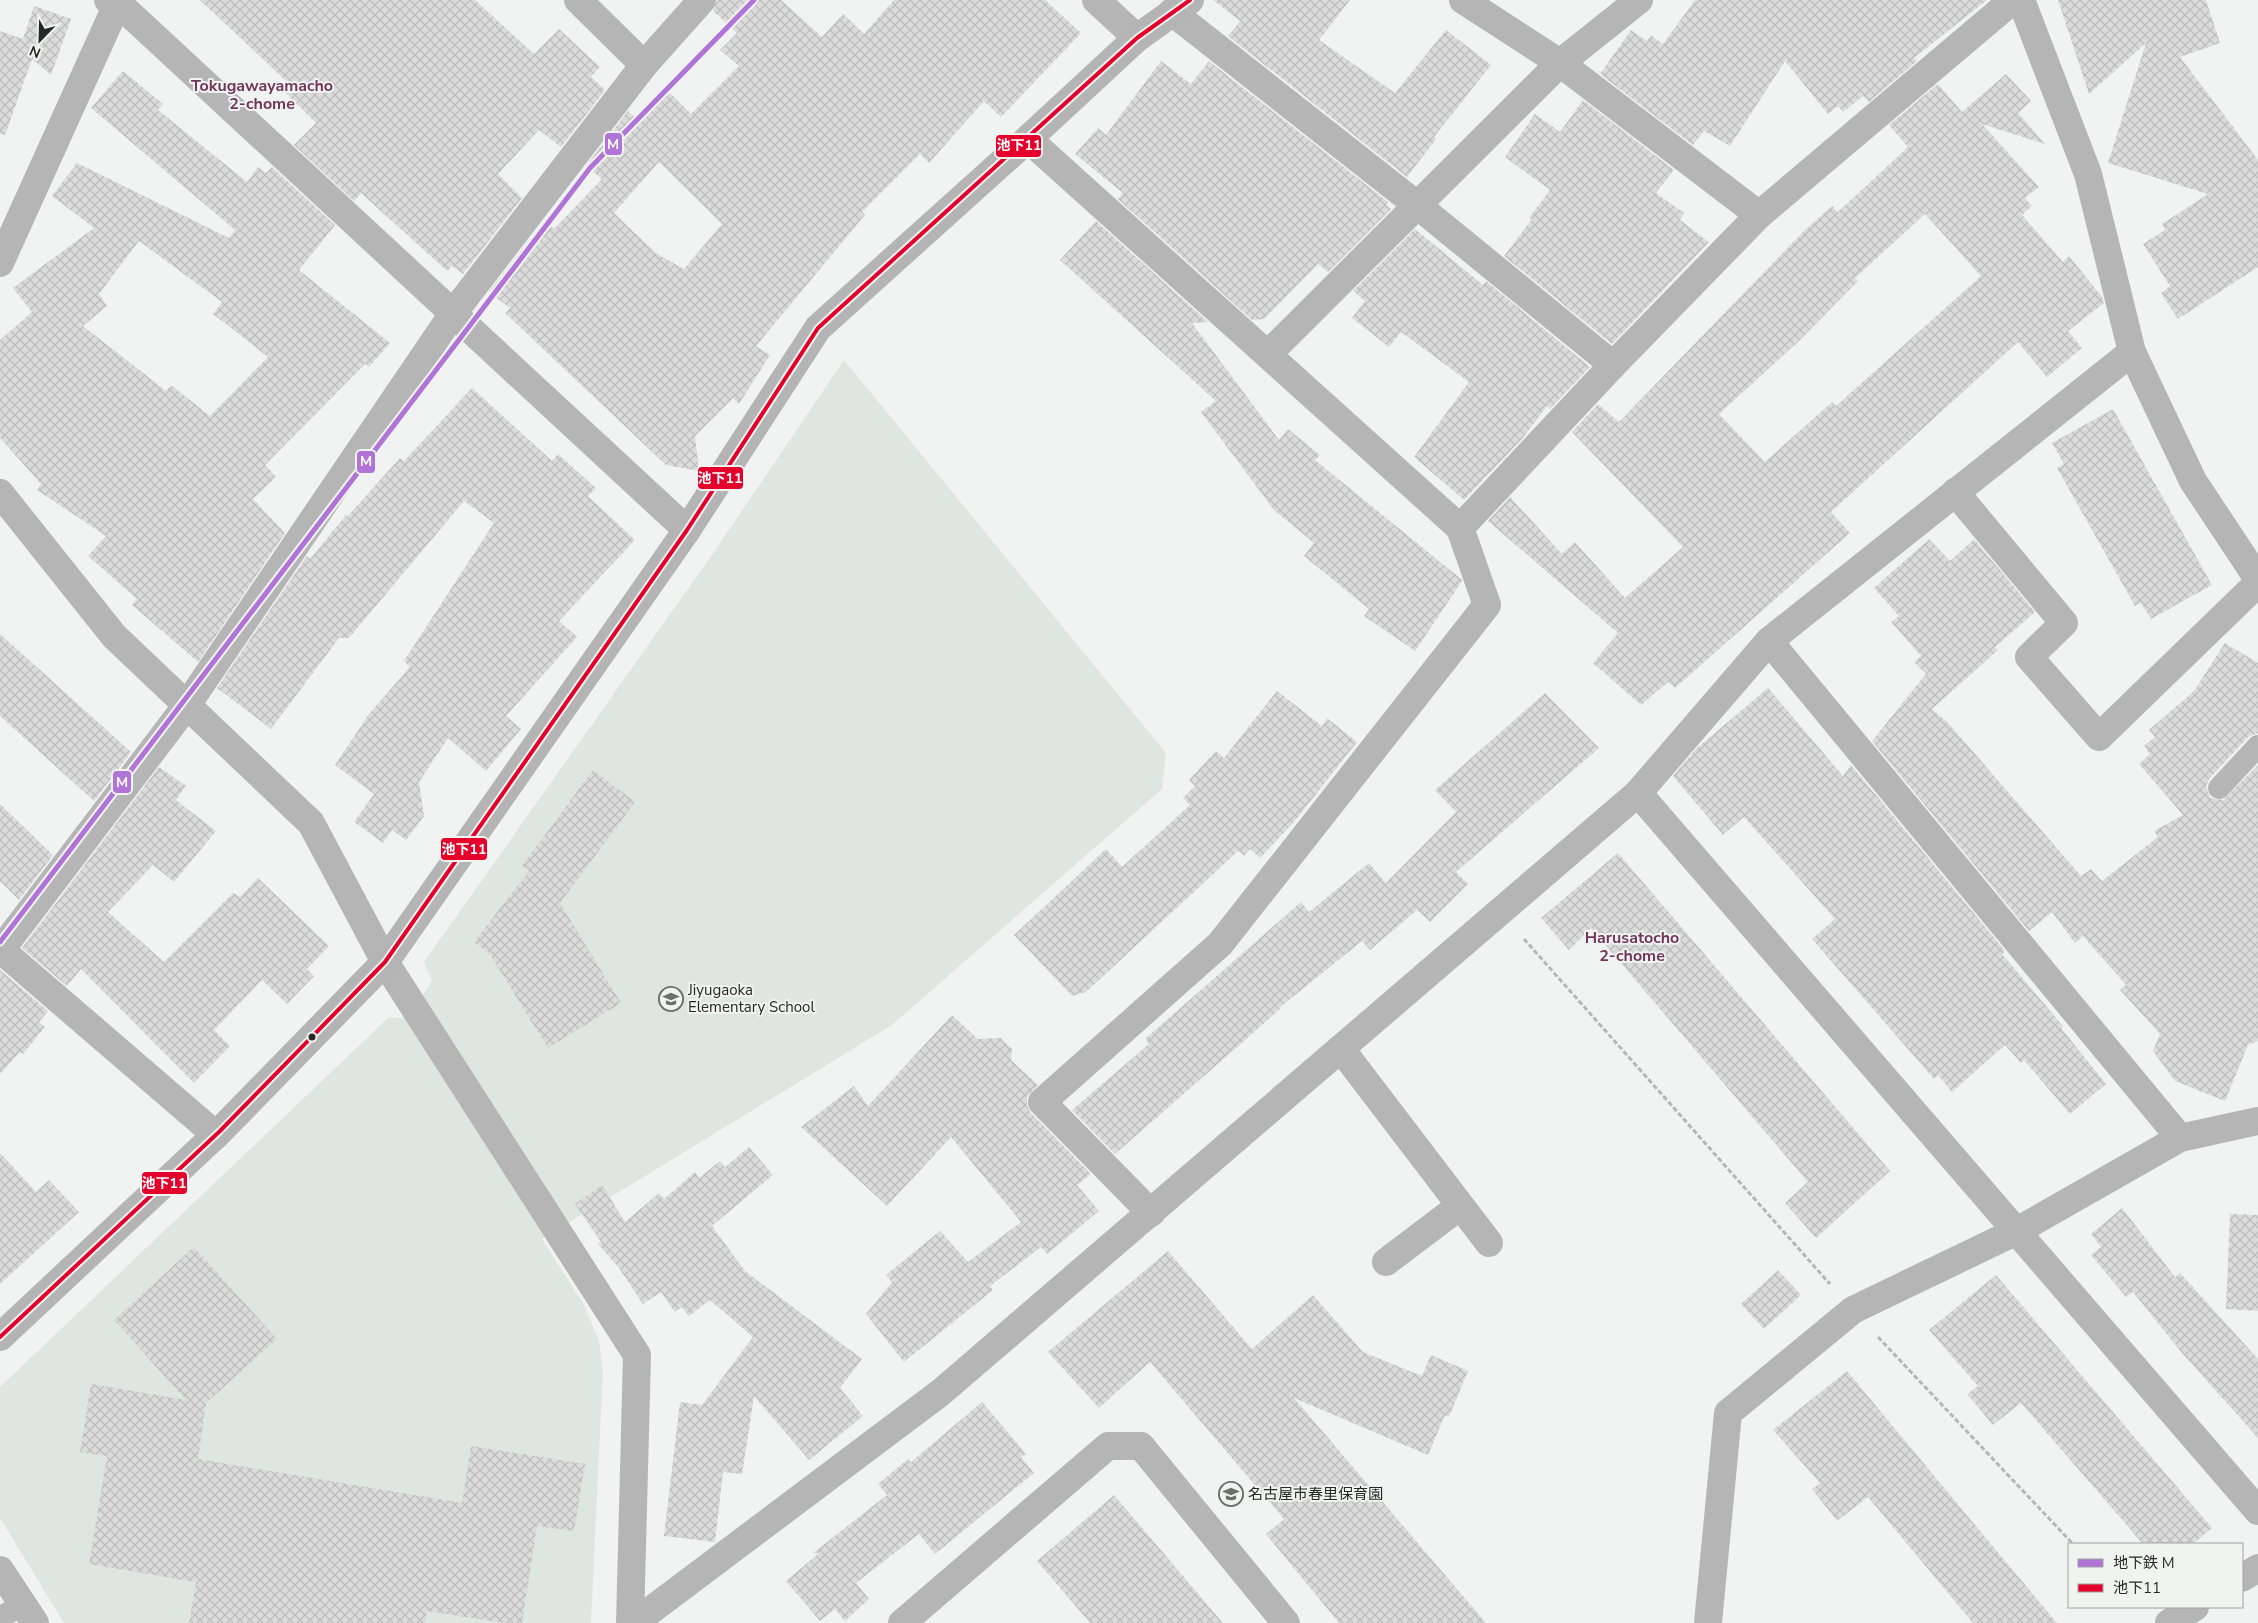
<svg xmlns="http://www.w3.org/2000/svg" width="2258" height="1623" viewBox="0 0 2258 1623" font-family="'Nunito Sans','Noto Sans JP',sans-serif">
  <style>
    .built { fill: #dee6e1 }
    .building { fill: url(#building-cross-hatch); fill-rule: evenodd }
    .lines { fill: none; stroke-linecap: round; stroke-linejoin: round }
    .path { stroke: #b6b6b6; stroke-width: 3; stroke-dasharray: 5 2.5; stroke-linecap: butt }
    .lane { stroke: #b5b5b5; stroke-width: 22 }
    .street { stroke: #b5b5b5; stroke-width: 28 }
    .secondary { stroke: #b4b4b4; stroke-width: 28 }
    .bus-1-casing { stroke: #f0f4f1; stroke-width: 8 }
    .bus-1 { stroke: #e4002b; stroke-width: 4 }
    .metro-1-casing { stroke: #f0f4f1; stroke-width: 9 }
    .metro-1 { stroke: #b074d6; stroke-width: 5 }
    .bus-dot { fill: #262726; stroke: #f0f4f1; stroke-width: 2 }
    .labels { text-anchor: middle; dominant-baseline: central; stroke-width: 4; stroke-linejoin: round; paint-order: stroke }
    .poi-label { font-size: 15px; fill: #262726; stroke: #f0f4f1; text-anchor: start }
    .neighbourhood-label { font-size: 16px; font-weight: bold; fill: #71355e; stroke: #f0f4f1 }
    .line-badge { stroke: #f0f4f1; stroke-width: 2 }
    .badge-label { font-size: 14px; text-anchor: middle; font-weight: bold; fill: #fff }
  </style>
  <defs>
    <pattern id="building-cross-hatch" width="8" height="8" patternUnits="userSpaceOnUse" patternTransform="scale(1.25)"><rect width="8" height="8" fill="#dadbda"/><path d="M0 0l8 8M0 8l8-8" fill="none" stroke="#bbbcbb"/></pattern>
  </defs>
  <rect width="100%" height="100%" fill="#f1f3f2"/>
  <!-- built -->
  <polygon class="built" points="844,360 1166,753 1162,789 892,1025 542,1239 584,1305 599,1341 603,1370 591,1623 64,1623 0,1518 0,1387 389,1017 407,1019 432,981 424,962 714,552"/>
  <!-- building -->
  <g class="building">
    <polygon points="200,0 475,0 534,54 559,29 600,67 591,77 605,90 561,147 539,130 498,174 522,198 463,274 452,266 447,271 361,193 354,201 294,145 316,123 280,87 286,81"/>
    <path d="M717,0h64l41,37 21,-23 21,20 30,-34h151l36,33 -80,84 -17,-16 -55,62 -9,-9 -58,58 3,3 -109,131 14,9 -31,49 -6,-6 -38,38 4,35 -33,-6 -161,-152 5,-5 -21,-16 56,-72 9,9 48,-50 -16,-13 42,-55 10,9 28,-31 25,25 48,-48 -19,-16 17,-17 -24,-22zM659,162l63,62 -38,45 -27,-15 -43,-41z"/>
    <polygon points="1213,0 1350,0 1319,40 1395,93 1446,30 1491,65 1434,137 1436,139 1407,177 1228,36 1240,21"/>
    <polygon points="1695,0 1987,0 1914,58 1917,61 1869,102 1863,96 1843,112 1838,106 1828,114 1785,61 1730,146 1704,131 1693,145 1600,74 1631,30 1647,41 1651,35 1663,44"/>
    <polygon points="2058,0 2206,0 2220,43 2180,57 2258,160 2258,267 2178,319 2161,293 2170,286 2143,244 2165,230 2162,224 2208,194 2108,163 2146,43 2089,94"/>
    <polygon points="34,6 71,19 51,75 32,59 5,135 0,134 0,31 23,39"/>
    <polygon points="1161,61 1191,84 1209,61 1388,202 1386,205 1391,209 1328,272 1318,264 1264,319 1252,320 1118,199 1123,193 1075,154 1098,128 1106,135"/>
    <path d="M123,71l40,33 -5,6 89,72 11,-15 8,6 6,-6 63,58 -36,45 91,73 -21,24 -4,-3 -100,101 11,12 -23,22 32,34 -87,129 -66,-57 5,-6 -49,-43 18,-20 -69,-46 4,-6 -41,-46v-98l32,-28 -19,-24 81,-60 -42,-32 25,-33 152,75 6,-8 -144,-122zM139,241l83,61 -9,12 55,43 -58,59 -39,-31 -5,6 -83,-65 24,-20 -8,-12z"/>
    <path d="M2006,74l25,27 -13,12 27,31 -63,-20 57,63 -14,11 7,8 -10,9 41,47 6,-6 33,41 2,6 -36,28 14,17 -35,29 -29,-35 -187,170 19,21 -175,155 -7,-6 -27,23 -48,-42 25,-30 -130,-112 22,-24 52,57 13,-12 50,56 58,-51 -111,-115 26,-28 21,18 184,-190 29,-26 6,6 70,-65 -19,-22 49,-41 24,28zM1925,214l56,62 -145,130 -4,-4 -67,60 -46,-48 79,-72 60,-61 -3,-3z"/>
    <polygon points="1583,100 1674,170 1656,193 1684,213 1680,220 1709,242 1612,344 1504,256 1532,219 1529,218 1550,190 1505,157 1535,114 1560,132"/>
    <polygon points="1096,221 1208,322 1192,323 1279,440 1288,429 1320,455 1315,460 1461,579 1462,581 1415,651 1364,616 1369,609 1304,556 1314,543 1274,510 1201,412 1216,401 1060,260"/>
    <polygon points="1415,229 1483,285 1486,281 1590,367 1550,409 1547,406 1522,439 1464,500 1414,457 1469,382 1401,332 1389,347 1352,318 1365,301 1353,291"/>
    <polygon points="472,388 552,461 558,454 596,488 588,496 635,540 559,621 577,637 506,716 521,729 486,771 448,738 419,782 424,816 406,840 392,830 383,843 354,822 374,794 335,765 369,714 410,667 404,661 494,523 464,501 349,638 339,638 271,729 217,688 307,556 310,559 346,515 347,517 400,458 404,461"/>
    <polygon points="2113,409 2212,585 2151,619 2141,603 2135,606 2057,468 2064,464 2052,443"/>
    <polygon points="1929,539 1950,561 1974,539 2035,612 1995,647 1998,650 1932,709 1949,724 2081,876 2091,869 2102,881 2158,837 2154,831 2183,815 2139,764 2150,754 2144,746 2155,737 2149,730 2194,691 2225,643 2258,663 2258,733 2248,737 2209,779 2206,786 2210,798 2223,800 2258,765 2258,1041 2248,1045 2225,1101 2175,1081 2153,1051 2160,1034 2120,990 2126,985 2083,936 2075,943 2052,912 2029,931 1872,741 1926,674 1914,662 1921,656 1891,622 1899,616 1874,588"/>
    <polygon points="0,634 131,752 94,801 0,716"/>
    <polygon points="1768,688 1843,776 1851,765 2005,951 2002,954 2063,1026 2061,1028 2106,1084 2070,1114 2024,1060 2021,1063 2005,1045 1952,1092 1938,1075 1934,1079 1812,939 1835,919 1744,817 1723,835 1673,776 1697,748"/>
    <polygon points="1277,691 1322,726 1327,718 1357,742 1294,822 1260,858 1250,849 1244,856 1238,851 1086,992 1072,996 1014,935 1106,849 1122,867 1190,805 1183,798 1195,786 1189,780 1216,751 1224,758"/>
    <polygon points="1545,693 1599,748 1456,872 1468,884 1430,922 1417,910 1370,950 1362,941 1279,1008 1280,1009 1244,1041 1115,1154 1072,1110 1149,1044 1145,1039 1301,902 1309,912 1369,863 1386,883 1456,812 1435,790"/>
    <polygon points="159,767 186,786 176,800 216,831 174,882 153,865 108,912 164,962 233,893 240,897 258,878 329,946 307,969 314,976 287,1004 262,980 214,1030 230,1046 194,1083 81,969 67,986 22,948"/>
    <polygon points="593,770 635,802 560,903 621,1003 548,1048 489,953 474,942 529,871 522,866"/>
    <polygon points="0,804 53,855 19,900 0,881"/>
    <polygon points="1618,853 1890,1171 1816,1238 1785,1203 1808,1182 1591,928 1569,950 1541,918"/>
    <polygon points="0,970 48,1011 39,1022 45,1027 23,1054 20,1052 0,1074"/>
    <polygon points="952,1015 978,1039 1001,1038 1012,1049 1011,1060 1038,1085 1027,1097 1027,1106 1031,1113 1091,1174 1077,1185 1099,1211 1047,1254 1041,1247 990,1286 993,1290 904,1362 866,1314 892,1282 886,1275 940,1231 968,1262 1021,1222 951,1137 887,1206 801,1127 854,1086 868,1106"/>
    <polygon points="749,1147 773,1175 712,1226 745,1271 862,1359 840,1388 863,1416 809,1460 754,1396 742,1474 723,1472 715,1542 664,1536 680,1402 702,1405 753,1337 710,1300 689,1316 682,1307 675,1312 661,1292 643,1304 619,1268 598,1244 601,1242 575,1204 602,1185 625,1222 659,1193 664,1199 695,1172 699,1178 720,1161 725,1167"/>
    <polygon points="0,1153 36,1192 49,1180 79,1212 0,1284"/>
    <polygon points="2122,1208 2175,1277 2180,1273 2258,1359 2258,1438 2182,1353 2133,1292 2126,1297 2091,1255 2101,1247 2091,1234"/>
    <polygon points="2230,1214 2258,1215 2258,1311 2226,1309"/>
    <polygon points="194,1247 277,1339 206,1403 198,1459 462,1503 471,1446 585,1464 574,1531 537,1526 522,1623 505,1623 427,1611 425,1623 189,1623 196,1582 89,1564 107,1456 80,1452 91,1384 186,1400 114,1320"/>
    <polygon points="1168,1251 1252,1349 1313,1295 1363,1352 1422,1376 1431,1355 1468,1371 1449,1417 1445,1415 1428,1455 1294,1398 1486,1623 1339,1623 1266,1534 1284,1519 1150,1362 1099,1408 1048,1352"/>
    <polygon points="1778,1270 1801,1295 1764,1329 1741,1304"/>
    <polygon points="1996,1275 2212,1528 2193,1544 2143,1544 2021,1403 1993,1425 1967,1394 1978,1386 1929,1330"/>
    <polygon points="1847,1371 1970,1519 2057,1623 1973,1623 1868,1497 1837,1521 1812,1489 1820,1483 1773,1430"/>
    <polygon points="982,1402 1026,1454 1021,1457 1034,1473 935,1554 919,1534 856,1583 869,1599 845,1621 835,1609 820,1621 786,1581 819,1553 813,1553 887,1495 878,1484 908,1459 911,1462"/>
    <polygon points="1114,1495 1223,1623 1090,1623 1037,1561"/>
  </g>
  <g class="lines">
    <!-- path -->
    <g class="path">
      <polyline points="1524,939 1830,1284"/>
      <polyline points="1878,1337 2073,1544"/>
    </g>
    <!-- lane -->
    <g class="lane">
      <polyline points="2219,788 2258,746"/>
      <polyline points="0,1618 23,1604"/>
    </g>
    <!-- street -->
    <g class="street">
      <polyline points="108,0 118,3 687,530"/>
      <polyline points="578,0 644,65"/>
      <polyline points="1096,0 1137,38"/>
      <polyline points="1463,0 1560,63 1759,215"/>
      <polyline points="2021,0 2088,174 2132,352 2193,481 2258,579"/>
      <polyline points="1172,12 1417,205 1613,365"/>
      <polyline points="1028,139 1460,528 1487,605 1220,944 1042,1102 1151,1213"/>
      <polyline points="0,263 119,0"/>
      <polyline points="1268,354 1560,63 1639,0"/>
      <polyline points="1955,492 2064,623 2029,657 2099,737 2258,583"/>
      <polyline points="0,493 114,636 311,823 385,962 637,1355 630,1623"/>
      <polyline points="1460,528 1613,365 1759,215 2013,0"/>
      <polyline points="1769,641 2180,1138"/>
      <polyline points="1638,793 2258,1511"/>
      <polyline points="1,950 216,1135"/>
      <polyline points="0,951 187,705 454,312 644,65 702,0"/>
      <polyline points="1341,1049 1489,1243"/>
      <polyline points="1386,1262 1460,1206"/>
      <polyline points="0,1570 35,1623"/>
      <polyline points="2242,1578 2258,1568"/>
      <polyline points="634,1623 940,1393 1638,793 1769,641 2132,352"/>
      <polyline points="902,1623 1108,1446 1141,1446 1286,1623"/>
      <polyline points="1708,1623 1728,1413 1853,1310 2017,1231 2180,1138 2258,1121"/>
      <polyline points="2169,1623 2195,1607"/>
    </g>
    <!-- secondary -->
    <polyline class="secondary" points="0,1337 220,1131 385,962 687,530 818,328 1028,139 1137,38 1190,0"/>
    <defs>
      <polyline id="bus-1" points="0,1337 220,1131 385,962 687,530 818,328 1137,38 1190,0"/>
    </defs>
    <!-- bus-1 casing -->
    <use href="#bus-1" class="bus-1-casing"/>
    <!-- bus-1 -->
    <use href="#bus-1" class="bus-1"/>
    <defs>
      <polyline id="metro-1" points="0,942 590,168 754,0"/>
    </defs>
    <!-- metro-1 casing -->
    <use href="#metro-1" class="metro-1-casing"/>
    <!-- metro-1 -->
    <use href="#metro-1" class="metro-1"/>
  </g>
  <!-- icons -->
  <defs>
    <symbol id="school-ring" viewBox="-11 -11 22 22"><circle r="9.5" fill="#f0f4f1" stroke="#6d6e6d" stroke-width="1.5"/><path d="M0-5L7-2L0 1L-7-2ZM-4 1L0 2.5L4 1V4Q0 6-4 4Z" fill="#6d6e6d"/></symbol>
  </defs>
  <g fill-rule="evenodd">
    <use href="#school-ring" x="657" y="985" width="28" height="28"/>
    <use href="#school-ring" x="1217" y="1480" width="28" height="28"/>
  </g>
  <!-- markers -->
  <circle class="bus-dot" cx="312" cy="1037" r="4.5"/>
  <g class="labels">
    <!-- poi labels -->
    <g class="poi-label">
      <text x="688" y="990">Jiyugaoka<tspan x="688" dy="17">Elementary School</tspan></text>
      <text x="1248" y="1494">名古屋市春里保育園</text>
    </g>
    <!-- neighbourhood labels -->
    <g class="neighbourhood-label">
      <text x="262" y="86">Tokugawayamacho<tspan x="262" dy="18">2-chome</tspan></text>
      <text x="1632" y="938">Harusatocho<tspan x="1632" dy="18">2-chome</tspan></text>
    </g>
  </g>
  <g class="line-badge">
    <rect x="604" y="132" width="19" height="24" rx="5" fill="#b074d6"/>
    <rect x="995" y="134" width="47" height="24" rx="5" fill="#e4002b"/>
    <rect x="356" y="450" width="20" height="24" rx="5" fill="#b074d6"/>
    <rect x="697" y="466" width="47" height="24" rx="5" fill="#e4002b"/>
    <rect x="112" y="770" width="20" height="24" rx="5" fill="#b074d6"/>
    <rect x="440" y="837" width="48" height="24" rx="5" fill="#e4002b"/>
    <rect x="141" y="1171" width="47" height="24" rx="5" fill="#e4002b"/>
  </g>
  <g class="badge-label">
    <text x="613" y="149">M</text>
    <text x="1019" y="150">池下11</text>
    <text x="366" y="466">M</text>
    <text x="720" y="483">池下11</text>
    <text x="122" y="787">M</text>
    <text x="464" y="854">池下11</text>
    <text x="164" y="1188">池下11</text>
  </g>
  <!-- legend -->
  <rect x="2068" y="1543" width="175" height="65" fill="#f0f4f1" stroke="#9fa2a0"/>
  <rect x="2078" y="1559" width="25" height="8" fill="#b074d6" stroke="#9fa2a0"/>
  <text x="2113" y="1568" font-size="15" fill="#262726">地下鉄 M</text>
  <rect x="2078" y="1584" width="25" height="8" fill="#e4002b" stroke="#9fa2a0"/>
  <text x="2113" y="1593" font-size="15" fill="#262726">池下11</text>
  <!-- north arrow -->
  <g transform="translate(40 40) rotate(203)" stroke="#f0f4f1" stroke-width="4" paint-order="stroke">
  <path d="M0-4L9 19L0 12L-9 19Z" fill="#262726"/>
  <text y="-8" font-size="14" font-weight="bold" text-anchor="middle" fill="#262726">N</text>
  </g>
</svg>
